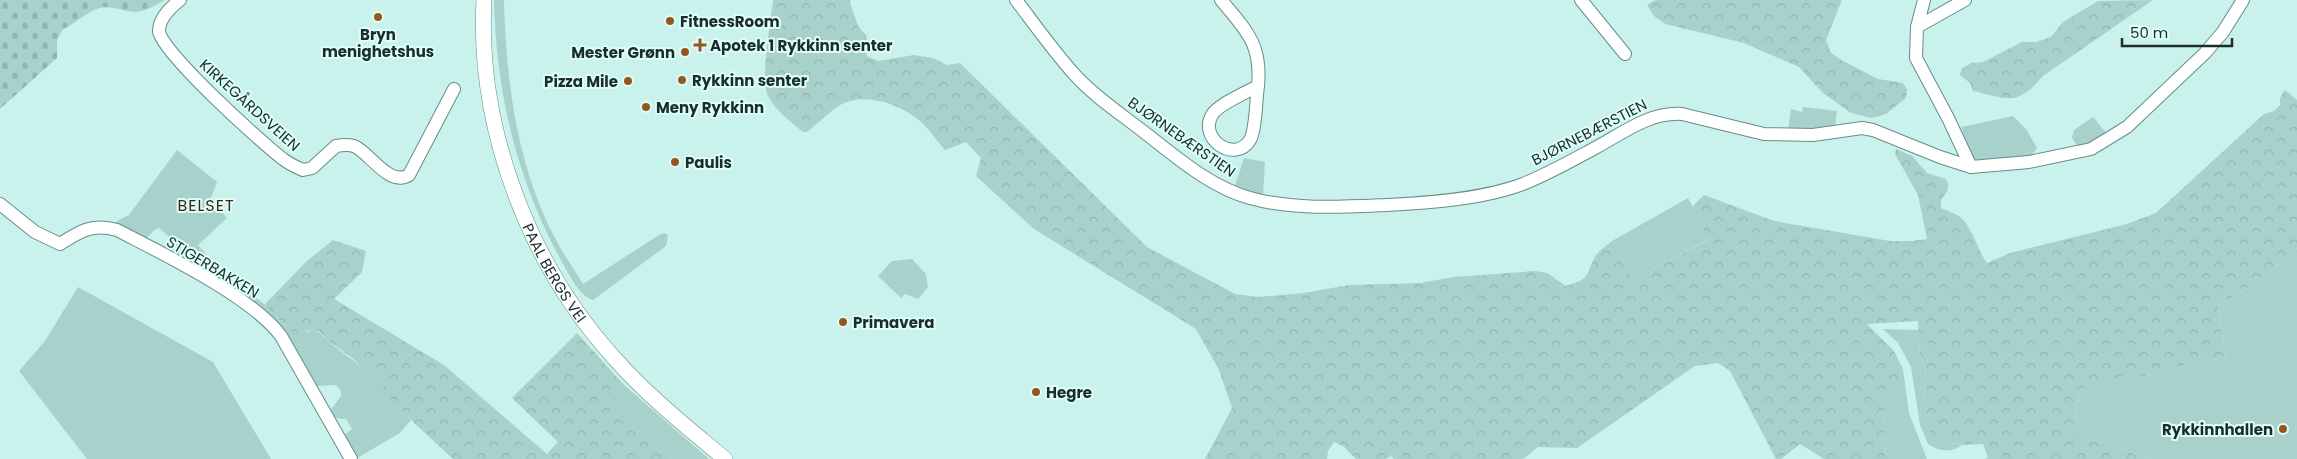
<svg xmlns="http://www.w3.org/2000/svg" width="2297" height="459" viewBox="0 0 2297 459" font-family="Poppins,sans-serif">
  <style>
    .green { fill: #a9d1cb }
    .forest { fill: url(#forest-crowns) }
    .cemetery { fill: url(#cemetery-stones) }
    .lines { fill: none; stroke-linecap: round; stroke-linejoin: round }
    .minor-casing { stroke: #678d88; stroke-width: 14 }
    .tertiary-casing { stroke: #678d88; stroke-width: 16 }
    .minor { stroke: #fff; stroke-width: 12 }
    .tertiary { stroke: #fff; stroke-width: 15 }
    .poi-dot { fill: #965620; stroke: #ddfef9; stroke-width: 2 }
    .labels { text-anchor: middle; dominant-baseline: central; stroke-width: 4; stroke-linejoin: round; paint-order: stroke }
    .poi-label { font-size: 15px; font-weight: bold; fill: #1c2c2a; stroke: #ddfef9; text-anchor: start }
    .street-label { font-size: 15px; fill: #1c2c2a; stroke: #ddfef9 }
    .neighbourhood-label { font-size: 16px; letter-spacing: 1px; fill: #44250b; stroke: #ddfef9 }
  </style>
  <defs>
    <pattern id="forest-crowns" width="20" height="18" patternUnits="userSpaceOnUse" patternTransform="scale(1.25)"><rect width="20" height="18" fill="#a9d1cb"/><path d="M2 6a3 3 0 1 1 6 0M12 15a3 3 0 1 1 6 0" fill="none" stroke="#91b4ae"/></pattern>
    <pattern id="cemetery-stones" width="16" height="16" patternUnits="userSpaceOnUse" patternTransform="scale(1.25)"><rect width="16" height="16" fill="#a9d1cb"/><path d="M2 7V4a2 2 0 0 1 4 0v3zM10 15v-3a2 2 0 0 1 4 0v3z" fill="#91b4ae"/></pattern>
  </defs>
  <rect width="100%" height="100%" fill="#c9f2ec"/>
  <!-- green -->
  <g class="green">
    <path d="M494,0h10c2,81 13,166 51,238 8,16 19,31 28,46l76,-49 5,-2 4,2 -2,11 -73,54c-14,-4 -24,-26 -31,-38 -45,-81 -66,-169 -68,-262z"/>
    <polygon points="1803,107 1837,111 1835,125 1825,128 1788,130 1791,109 1802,112"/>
    <polygon points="2013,116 2026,129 2037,148 2030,157 1985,161 1972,159 1961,127"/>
    <polygon points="2093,117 2108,135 2078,147 2072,138 2074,130"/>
    <path d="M177,150l40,32 -6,16 16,20 -29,27 23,26 47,36 22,24 17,1 5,-3c8,2 9,6 15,11 17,15 38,27 54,44 10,12 19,25 30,36l-11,13 -43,25 -14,-22 9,-7 -6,-10 -12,-1 -4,-7 11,-15v-5l-5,-6 -20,1 -31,-52 -112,-84 3,-7 -17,-15 -5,2 -8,9 -31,-14 2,-4 12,-6z"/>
    <polygon points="1244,158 1265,162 1263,196 1235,186"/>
    <polygon points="1688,198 1710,238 1633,280 1612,241"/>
    <polygon points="2297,248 2297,459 2152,459 2078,435 2076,411 2079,388 2124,376 2145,376 2198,362 2226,358 2218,306 2261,279"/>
    <polygon points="912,259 926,274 928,287 918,299 905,294 901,298 878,276 892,261"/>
    <polygon points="78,287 213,362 271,459 87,459 19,371 45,341"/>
    <path d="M1883,329l36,1 1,27 5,8 1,17 -6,36 16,22 26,5c-11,8 -23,7 -34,-1l-8,-19 -9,-58 -13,-24z"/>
    <polygon points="1903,369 1909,413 1927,459 1886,459 1883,413"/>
    <polygon points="623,384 709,459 671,459 610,412"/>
  </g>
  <!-- forest -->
  <g class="forest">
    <path d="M773,0h78l-1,3 9,25 8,8 -3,10 3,10 11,5 36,-6 19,3 14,7 13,-2 187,184 88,47 22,3 47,-4 45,-8 71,-2 34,-6 81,-6 12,2 19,13c26,-8 18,-9 29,-29 3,-6 11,-11 17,-16l21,39 76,-41 -17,-32 12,-12 70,26 116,20h22l15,-2 -9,-44 -23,-41 1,-5 16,7 15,17 19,6c5,9 1,13 -5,21v8c6,3 14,5 19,9 13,11 17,32 27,46l23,-10 117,-29 29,-11 108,-99 10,-3 6,-6v-7l5,-8 12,10v148l-36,31 -43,27 8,52 -28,4 -53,14h-21l-45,13 -3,22 2,24 74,24h-167l3,-2 -5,-13 -21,1 -26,-5 -16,-22 6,-36 -1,-17 -5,-8 -2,-36 -51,3 27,27 9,18 -20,44 3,46h-62l-24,-15 -19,15h-5l-46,-88 -12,-8 -23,3 -118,82 -39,-1 -15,12h-129l-3,-3 -5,3h-30l-13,-13 -9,-4 -6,9 -1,8h-122l27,-51 -13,-38 -23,-41 -162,-100 -58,-53 5,-18 -15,-16 -21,8c-8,-9 -16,-21 -25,-29 -20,-17 -52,-28 -76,-18 -11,5 -27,21 -37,29h-4c-13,-11 -27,-21 -35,-36 -8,-17 3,-75 5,-96z"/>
    <polygon points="1655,0 1842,0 1826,40 1831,53 1843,61 1878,79 1903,83 1907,89 1906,98 1886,114 1871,118 1851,113 1823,93 1799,67 1744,43 1665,24 1654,16 1647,5"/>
    <path d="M2153,0l-110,76c-27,31 -33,23 -70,15l-3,-8 -10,-8 2,-7 10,-5 11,-1 39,-20h14l15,-5 12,-15 35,-21z"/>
    <polygon points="333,240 366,251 362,272 334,299 444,365 547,454 558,442 512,398 577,333 623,384 610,412 671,459 453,459 411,420 390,398 381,384 351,357 326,339 319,331 312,329 302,333 290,331 265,304 307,261"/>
  </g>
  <!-- cemetery -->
  <path class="cemetery" d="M0,0h165c-9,5 -19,11 -29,12 -12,0 -28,-8 -39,-3 -12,4 -26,18 -34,20l-6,11v18l-57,51z"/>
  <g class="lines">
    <defs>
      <g id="minor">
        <path d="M180,0c-9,7 -21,19 -21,31 2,21 103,112 124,128 6,5 13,8 20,11l9,-2 24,-22c6,-1 14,-2 20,1 15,8 34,40 53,28l45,-86"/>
        <path d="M1016,0c19,25 38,52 59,75 19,21 43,37 65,54 33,25 69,58 110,69 43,12 92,9 137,7 42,-2 96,-6 136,-21 25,-10 48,-23 72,-36 28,-15 54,-36 87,-34l82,20 49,1 49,-7 11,2 67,27 31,10 58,-5 62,-13 36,-22 78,-74 18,-21 20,-32"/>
        <path d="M1221,0c25,30 41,44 37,86 -11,6 -41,19 -46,29 -14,24 23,49 38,25 6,-10 6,-42 8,-54"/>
        <polyline points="1581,0 1625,54"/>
        <polyline points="1924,0 1917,27 1916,58 1948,118 1971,167"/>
        <polyline points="1917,27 1965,0"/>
        <path d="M0,204l35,28 25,12c20,-13 33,-21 57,-14 46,24 134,66 164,106l70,123"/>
      </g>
      <g id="tertiary">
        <path id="s1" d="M484,0c-7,129 45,265 132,360 33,37 71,67 109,99"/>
      </g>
    </defs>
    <!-- minor casing -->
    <use href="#minor" class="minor-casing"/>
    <!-- tertiary casing -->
    <use href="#tertiary" class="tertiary-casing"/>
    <!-- minor -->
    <use href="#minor" class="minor"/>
    <!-- tertiary -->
    <use href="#tertiary" class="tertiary"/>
  </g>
  <!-- markers -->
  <g class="poi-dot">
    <circle cx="378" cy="17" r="5"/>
    <circle cx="670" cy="21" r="5"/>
    <path d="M697.5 37.5h5v5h5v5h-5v5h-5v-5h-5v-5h5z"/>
    <circle cx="685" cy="52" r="5"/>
    <circle cx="682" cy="80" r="5"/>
    <circle cx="628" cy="81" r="5"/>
    <circle cx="646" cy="107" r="5"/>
    <circle cx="675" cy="162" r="5"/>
    <circle cx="843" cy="322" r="5"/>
    <circle cx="1036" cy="392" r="5"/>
    <circle cx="2283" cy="429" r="5"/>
  </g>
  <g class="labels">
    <!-- poi labels -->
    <g class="poi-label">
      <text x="680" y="21">FitnessRoom</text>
      <text x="378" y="34" text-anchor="middle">Bryn<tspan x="378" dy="17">menighetshus</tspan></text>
      <text x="710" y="45">Apotek 1 Rykkinn senter</text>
      <text x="675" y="52" text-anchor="end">Mester Grønn</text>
      <text x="692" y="80">Rykkinn senter</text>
      <text x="618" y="81" text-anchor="end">Pizza Mile</text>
      <text x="656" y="107">Meny Rykkinn</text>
      <text x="685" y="162">Paulis</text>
      <text x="853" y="322">Primavera</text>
      <text x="1046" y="392">Hegre</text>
      <text x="2273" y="429" text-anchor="end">Rykkinnhallen</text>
    </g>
    <!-- street labels -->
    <g class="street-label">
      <text transform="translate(250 105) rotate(42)">KIRKEGÅRDSVEIEN</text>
      <text transform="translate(1589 132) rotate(-27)">BJØRNEBÆRSTIEN</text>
      <text transform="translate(1182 137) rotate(35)">BJØRNEBÆRSTIEN</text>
      <text transform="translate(213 267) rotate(31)">STIGERBAKKEN</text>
      <text stroke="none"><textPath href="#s1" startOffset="286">PAAL BERGS VEI</textPath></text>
    </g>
    <!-- neighbourhood labels -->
    <g class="neighbourhood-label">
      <text x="206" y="205">BELSET</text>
    </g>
  </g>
  <!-- scale -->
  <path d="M2122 38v8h110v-8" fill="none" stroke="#1c2c2a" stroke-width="2.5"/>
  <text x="2130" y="38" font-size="15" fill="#1c2c2a" stroke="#ddfef9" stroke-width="4" paint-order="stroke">50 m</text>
</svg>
